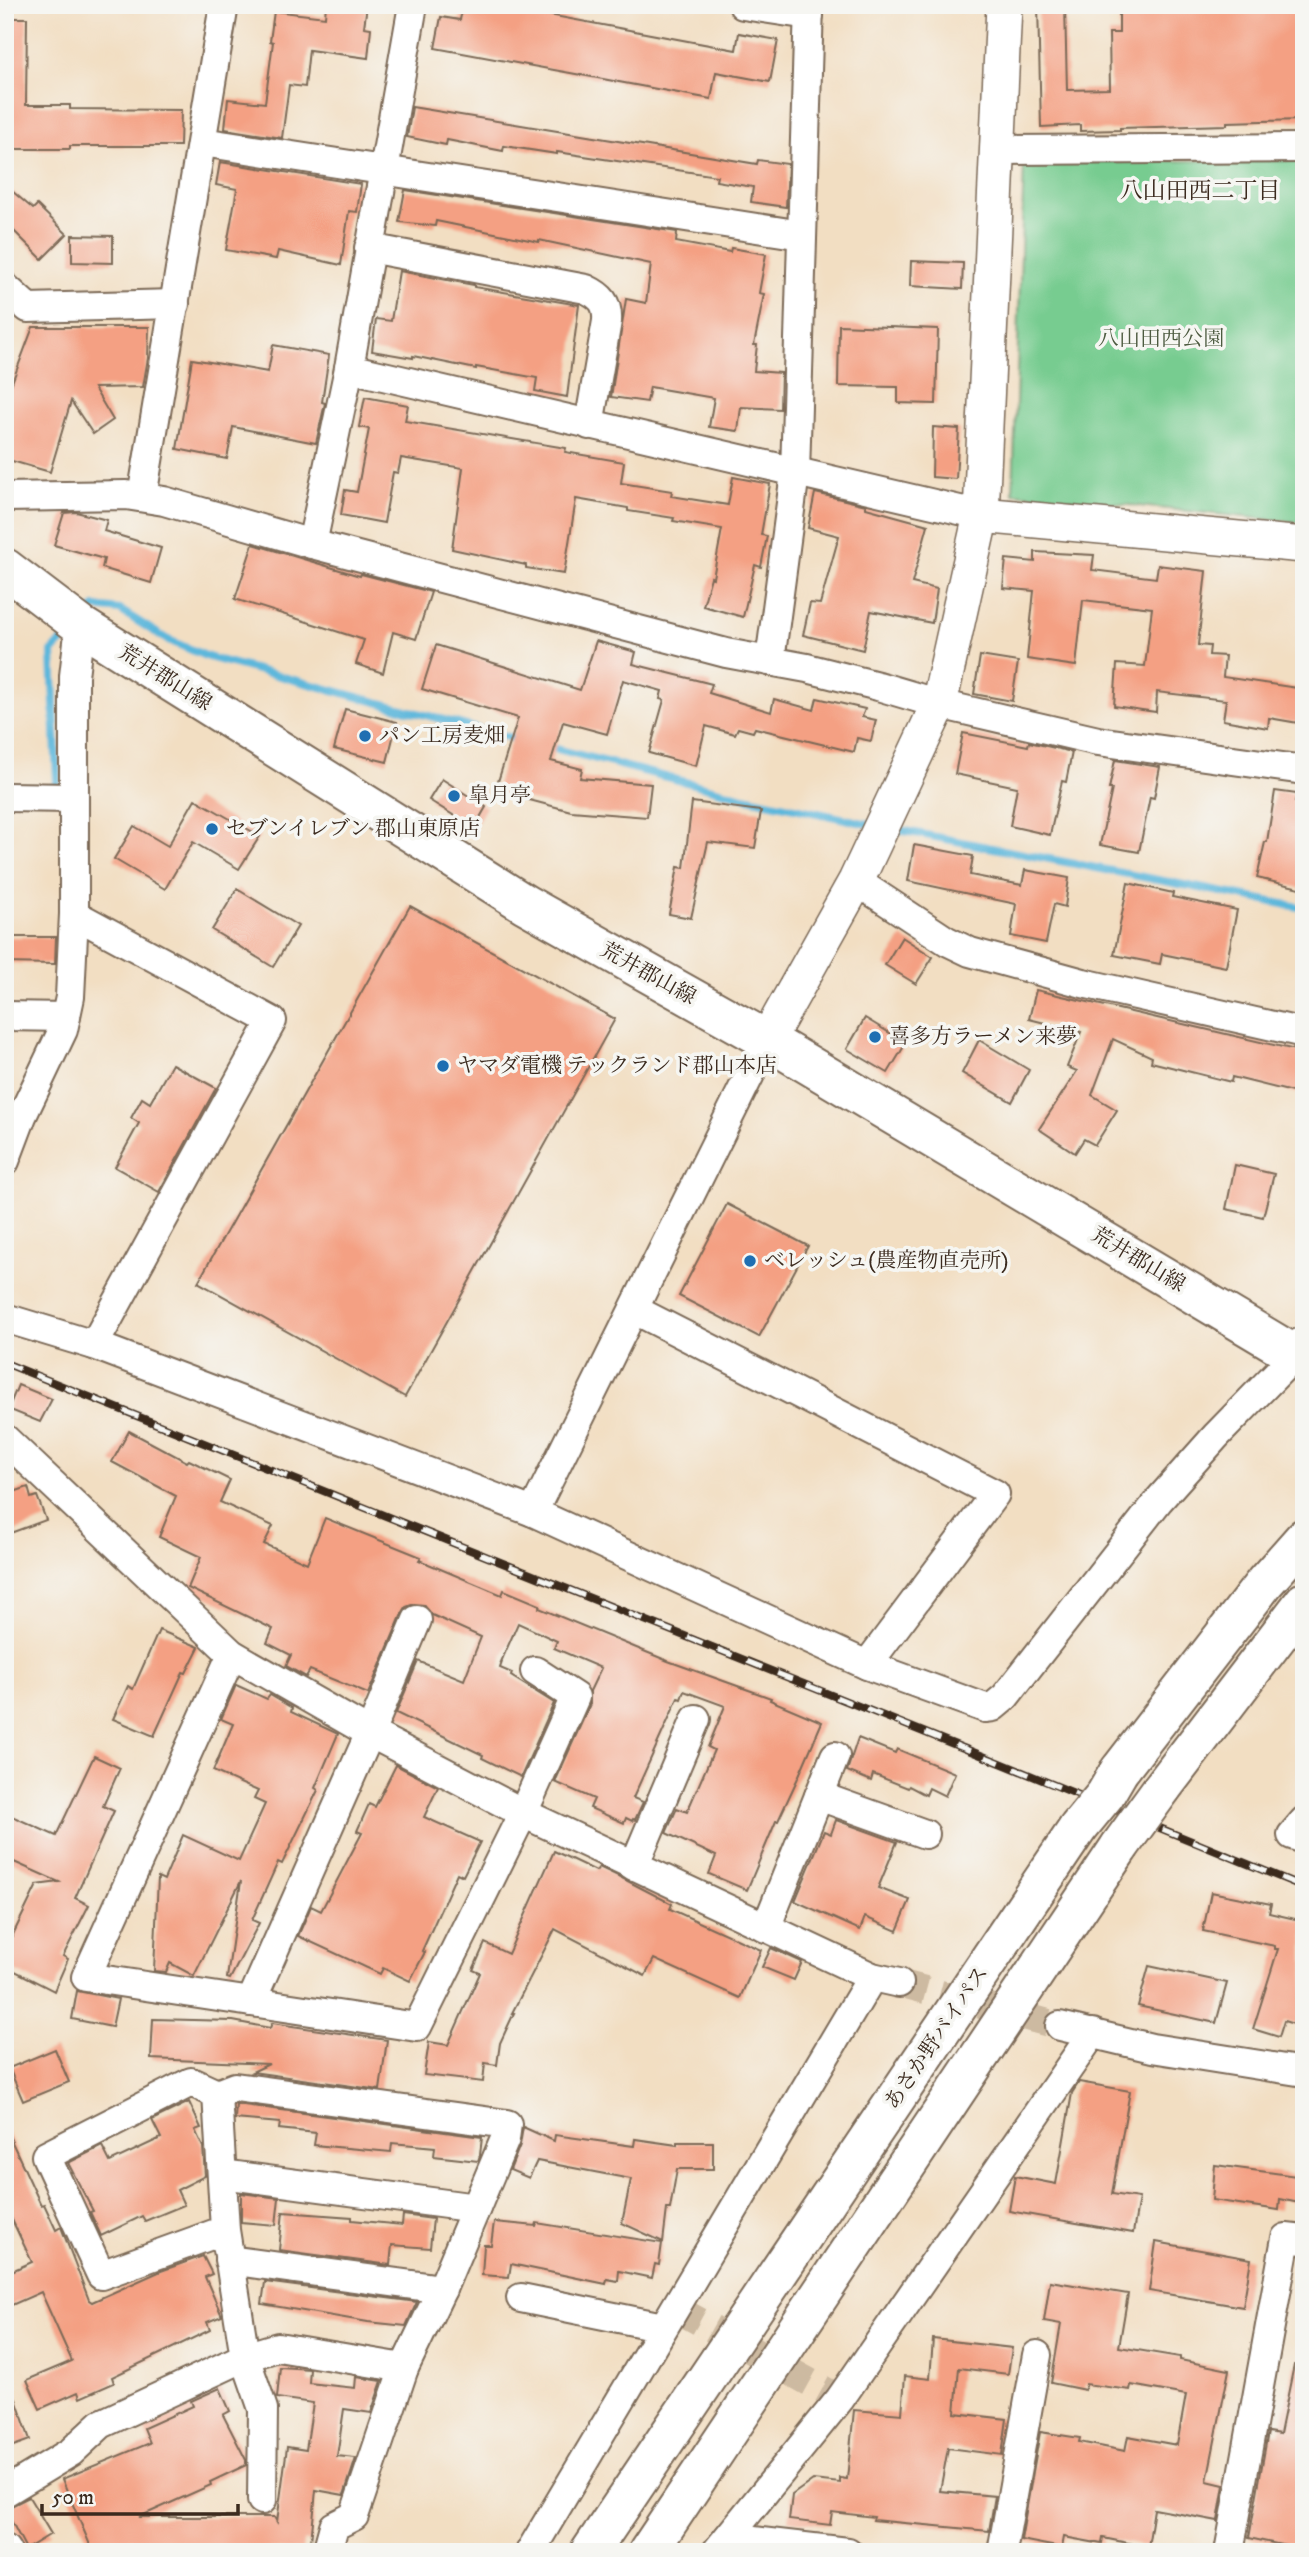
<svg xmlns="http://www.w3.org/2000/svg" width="1309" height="2557" viewBox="0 0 1309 2557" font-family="'IM FELL DW Pica','Noto Serif JP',serif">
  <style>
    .green { fill: #77cc90; stroke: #597b57; stroke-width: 2 }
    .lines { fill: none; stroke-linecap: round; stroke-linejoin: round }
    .stream { stroke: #5db7db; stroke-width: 8 }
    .building { fill: #f4a083 }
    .minor-tunnel { stroke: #cdbaa1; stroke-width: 28; stroke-dasharray: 28 14; stroke-linecap: butt }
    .minor-casing { stroke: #7b6957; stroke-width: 32 }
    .tertiary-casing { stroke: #7b6957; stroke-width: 38 }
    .secondary-casing { stroke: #7b6957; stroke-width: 42 }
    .trunk-casing { stroke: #7b6957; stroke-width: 42 }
    .minor { stroke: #fff; stroke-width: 28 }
    .tertiary { stroke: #fff; stroke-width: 35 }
    .secondary { stroke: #fff; stroke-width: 38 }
    .trunk { stroke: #fff; stroke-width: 38 }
    .rail-casing { stroke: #3b2a1e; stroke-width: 8 }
    .rail { stroke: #f6f6f2; stroke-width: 5; stroke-dasharray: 16; stroke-linecap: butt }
    .trunk-bridge-casing { stroke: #7b6957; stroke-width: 42; stroke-linecap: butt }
    .trunk-bridge { stroke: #fff; stroke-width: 38 }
    .poi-dot { fill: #1f6fb2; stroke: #f6f6f2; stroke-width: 2.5 }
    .labels { text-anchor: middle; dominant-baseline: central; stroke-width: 7; stroke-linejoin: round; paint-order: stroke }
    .park-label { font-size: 21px; fill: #4d5b40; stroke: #f6f6f2 }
    .street-label { font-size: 21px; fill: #3b2a1e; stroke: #f6f6f2 }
    .poi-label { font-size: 21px; fill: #3b2a1e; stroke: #f6f6f2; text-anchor: start }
    .neighbourhood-label { font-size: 23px; fill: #3b2a1e; stroke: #f6f6f2 }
  </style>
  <rect width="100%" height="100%" fill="#f6f6f2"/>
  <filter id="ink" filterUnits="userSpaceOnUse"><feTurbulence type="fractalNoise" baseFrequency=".0143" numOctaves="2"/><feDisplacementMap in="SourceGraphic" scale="14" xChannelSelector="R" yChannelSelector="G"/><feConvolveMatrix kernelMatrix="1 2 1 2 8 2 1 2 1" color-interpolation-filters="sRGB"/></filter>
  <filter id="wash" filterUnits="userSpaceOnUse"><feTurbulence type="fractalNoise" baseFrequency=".00686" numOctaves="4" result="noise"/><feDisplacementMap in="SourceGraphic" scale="28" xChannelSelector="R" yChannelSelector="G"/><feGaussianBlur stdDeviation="1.57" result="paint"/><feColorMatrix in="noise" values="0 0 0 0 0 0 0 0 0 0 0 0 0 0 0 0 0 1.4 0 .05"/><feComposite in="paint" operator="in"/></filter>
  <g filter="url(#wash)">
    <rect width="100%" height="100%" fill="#f2dec2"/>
    <!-- green -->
    <polygon class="green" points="1304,160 1304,523 1013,493 1024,162"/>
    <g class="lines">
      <!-- stream -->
      <g class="stream">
        <polyline points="87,616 95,607 120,610 166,639 208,657 519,740"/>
        <polyline points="545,746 744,797 873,825"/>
        <polyline points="50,793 57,782 52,652 70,633"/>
        <polyline points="889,828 1304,908"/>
      </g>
    </g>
    <g id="blocks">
      <!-- building -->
      <g class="building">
        <polygon points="326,5 367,5 364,27 371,28 368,58 309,50 305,87 289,85 282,138 225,129 228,99 265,103 273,42 270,41 274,11 325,17"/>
        <polygon points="463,5 496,5 736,50 739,33 778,40 770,82 716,72 711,99 435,48 441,17 460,20"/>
        <polygon points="1038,5 1065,5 1067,90 1110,89 1109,33 1119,33 1119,10 1304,6 1304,120 1227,122 1227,125 1120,128 1120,130 1080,131 1080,125 1041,127"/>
        <polygon points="5,18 27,18 26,105 70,105 70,109 181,110 180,146 70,146 70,149 5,149"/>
        <polygon points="412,107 757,164 758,160 788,164 786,207 751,202 753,187 716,181 717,176 557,152 557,154 504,146 503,151 447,140 446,145 407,137"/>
        <polygon points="220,162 361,184 357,212 349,211 341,265 278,251 276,259 226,250 237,189 216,185"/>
        <polygon points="5,185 33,209 37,205 67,234 42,259 5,222"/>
        <polygon points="405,190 677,232 676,242 730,252 731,248 766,254 759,293 764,294 754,345 757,345 754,371 781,373 780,409 741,407 738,431 709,427 714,398 650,387 647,402 611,397 626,299 646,303 651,264 539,240 539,242 436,221 435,226 399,222"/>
        <polygon points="72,235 113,236 113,263 72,262"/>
        <polygon points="911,261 963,263 962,289 910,286"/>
        <polygon points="399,271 474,285 474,287 579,305 567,397 535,391 537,378 476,367 476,369 413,356 413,358 372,351 376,319 391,321"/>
        <polygon points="839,325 938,329 936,404 898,403 898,387 838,386"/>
        <polygon points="33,327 149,327 148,358 143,387 94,388 113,420 93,434 71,401 50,472 5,459 5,401"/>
        <polygon points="273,345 329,355 322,402 325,403 316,443 233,427 227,459 177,449 192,359 268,372"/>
        <polygon points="365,397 408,405 405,421 566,448 565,452 624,462 621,483 672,491 671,496 728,505 733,477 770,484 761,535 767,536 761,567 755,565 743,617 703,606 711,577 713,578 722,529 673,521 674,518 628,511 628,508 576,499 564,574 526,568 526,565 452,549 463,468 401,458 398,473 393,472 384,523 341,515 345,490 357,492 369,429 359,427"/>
        <polygon points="933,427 959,429 956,479 932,477"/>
        <polygon points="815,493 866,505 866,508 928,525 912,583 937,589 932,623 871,611 863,650 803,635 810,603 820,604 839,536 808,528"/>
        <polygon points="76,512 107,520 104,531 161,548 151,583 102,568 104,559 54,545 64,513"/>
        <polygon points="253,544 360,576 361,574 431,592 416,639 393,632 383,673 356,664 364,640 235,599"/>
        <polygon points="1035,552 1094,555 1092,570 1156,578 1158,565 1206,571 1198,645 1210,646 1209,655 1225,656 1223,677 1304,689 1304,724 1269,718 1268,728 1223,720 1226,700 1157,692 1156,712 1114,706 1117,664 1145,666 1152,608 1083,600 1076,666 1027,659 1034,591 1003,588 1006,559 1035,562"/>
        <polygon points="596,641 636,652 633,664 712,684 709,693 771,712 774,699 814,710 817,698 865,709 862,717 876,720 871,741 857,738 854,752 755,728 753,732 738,728 735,734 706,726 696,766 649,753 664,700 660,699 662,691 623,680 607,734 563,722 551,761 582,769 580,778 651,784 647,817 571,811 495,791 518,718 422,689 436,645 580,690"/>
        <polygon points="980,656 1018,662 1012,701 974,694"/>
        <polygon points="345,709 397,722 387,762 334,749"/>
        <polygon points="963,733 1028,746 1029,742 1072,752 1066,782 1062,781 1050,835 1010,826 1017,787 955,774"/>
        <polygon points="1115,760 1160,767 1154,798 1150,797 1139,852 1100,845 1112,789 1109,789"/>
        <polygon points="442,779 486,807 474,828 429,800"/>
        <polygon points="1275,791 1297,794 1295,802 1304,803 1304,889 1257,878 1265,842 1267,842"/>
        <polygon points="195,799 260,836 239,869 193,842 165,889 114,859 134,826 168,846"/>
        <polygon points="692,802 761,811 755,848 708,842 691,918 669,914 678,867 684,868"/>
        <polygon points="914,845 973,856 970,875 1022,885 1025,870 1069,878 1065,907 1054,904 1046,943 1011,936 1016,904 908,881"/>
        <polygon points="1128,883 1173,893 1172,897 1237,910 1226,967 1162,954 1160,964 1114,955"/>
        <polygon points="237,889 298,926 273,967 212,930"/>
        <polygon points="410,906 615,1019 405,1397 198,1282"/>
        <polygon points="5,937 56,937 55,964 5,963"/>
        <polygon points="902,937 933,957 916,984 885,965"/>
        <polygon points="1036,990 1304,1052 1304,1095 1232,1077 1231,1082 1151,1062 1152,1057 1113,1039 1092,1095 1117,1110 1095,1145 1084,1139 1075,1153 1039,1129 1077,1071 1067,1067 1081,1032 1029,1019"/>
        <polygon points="865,1018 906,1043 888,1073 847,1049"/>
        <polygon points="979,1040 1029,1070 1012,1102 962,1073"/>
        <polygon points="172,1064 216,1088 159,1192 115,1167 139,1123 131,1118 142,1098 150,1103"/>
        <polygon points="1235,1165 1274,1174 1263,1217 1226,1209"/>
        <polygon points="727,1204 808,1246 759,1337 679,1296"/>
        <polygon points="18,1385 52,1399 40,1422 8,1409"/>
        <polygon points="129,1431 187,1462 189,1460 230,1480 220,1502 273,1526 264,1544 307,1563 325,1518 421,1557 419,1560 502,1595 504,1590 540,1605 539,1608 668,1661 771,1698 770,1700 822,1722 797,1780 778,1821 776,1821 747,1890 709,1874 716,1856 666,1833 677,1808 687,1812 714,1750 708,1747 725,1706 684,1691 681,1699 678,1698 633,1798 643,1802 635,1820 633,1819 632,1821 626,1818 624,1823 590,1808 594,1799 555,1782 590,1704 590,1691 601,1668 554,1648 557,1641 518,1623 501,1662 502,1662 500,1668 512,1673 511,1676 554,1703 521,1777 482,1758 483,1755 396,1713 418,1661 464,1680 481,1637 432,1615 424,1605 414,1604 406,1607 402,1614 368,1694 310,1670 306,1677 286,1666 291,1655 267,1643 273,1629 188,1588 201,1557 159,1537 176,1496 112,1462"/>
        <polygon points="28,1487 31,1498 37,1496 46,1520 5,1535 5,1495"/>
        <polygon points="159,1630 199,1647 186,1673 183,1672 154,1736 113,1719 128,1686 133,1689"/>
        <polygon points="236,1685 267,1699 270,1695 292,1708 291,1712 338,1734 315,1788 318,1790 282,1864 278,1862 252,1920 259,1923 230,1979 227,1978 241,1881 194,1976 170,1963 166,1972 154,1971 158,1877 164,1880 183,1835 239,1861 265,1804 254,1799 258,1791 213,1771 233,1724 221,1719"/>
        <polygon points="858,1738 895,1753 897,1749 955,1773 945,1796 929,1788 926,1795 909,1786 908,1788 873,1774 871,1781 847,1771"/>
        <polygon points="94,1756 120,1768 103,1806 114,1811 75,1898 89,1905 63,1956 68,1959 54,1991 5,1966 5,1951 37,1885 59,1882 5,1858 5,1813 56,1836"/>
        <polygon points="396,1765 438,1787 424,1817 480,1842 463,1876 457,1873 422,1951 425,1952 410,1981 383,1968 380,1974 298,1936 311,1906 321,1911 362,1833 357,1831 369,1804 375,1807"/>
        <polygon points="836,1820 897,1842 878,1888 910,1900 897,1931 865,1917 860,1930 795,1901 824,1831 831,1834"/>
        <polygon points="554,1851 596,1871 599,1867 618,1876 672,1904 670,1909 761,1950 740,1998 654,1959 645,1976 555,1929 512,2013 514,2013 500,2043 497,2065 485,2063 483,2082 424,2075 429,2042 448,2045 480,1973 473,1970 485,1943 508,1954"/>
        <polygon points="1211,1892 1271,1904 1269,1913 1304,1921 1304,2004 1297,2025 1284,2021 1279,2037 1253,2029 1278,1949 1275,1949 1275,1946 1203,1931"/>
        <polygon points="771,1948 802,1962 794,1980 762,1967"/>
        <polygon points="1149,1966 1227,1983 1216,2023 1138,2006"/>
        <polygon points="77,1991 118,1999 112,2027 72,2019"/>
        <polygon points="153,2019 233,2021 270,2028 272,2023 387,2040 380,2090 252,2072 269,2064 151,2059"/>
        <polygon points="55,2049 69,2082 23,2101 9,2068"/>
        <polygon points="1079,2082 1130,2091 1112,2194 1139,2198 1133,2233 1009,2211 1015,2176 1056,2184 1072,2093"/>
        <polygon points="189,2102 201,2128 195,2130 203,2147 205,2176 177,2190 184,2205 145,2221 142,2216 101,2236 90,2212 93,2211 68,2163 102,2146 110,2162 161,2138 152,2120"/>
        <polygon points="236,2104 482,2137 480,2155 478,2161 434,2156 435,2147 392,2143 391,2152 314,2145 316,2133 279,2129 280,2123 235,2119"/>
        <polygon points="5,2127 41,2205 44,2204 56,2230 61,2227 89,2300 92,2302 161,2271 203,2256 212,2274 205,2277 222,2316 207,2322 210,2330 112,2377 114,2383 80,2398 78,2392 40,2409 27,2380 72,2361 41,2292 5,2308 5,2274 32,2262 5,2205"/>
        <polygon points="523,2127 554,2141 555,2135 634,2146 635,2139 677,2145 677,2142 713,2142 713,2169 677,2169 670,2209 667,2209 663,2242 622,2223 631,2179 537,2161 529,2178 510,2170 520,2145"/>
        <polygon points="1215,2165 1304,2177 1304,2204 1280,2199 1279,2210 1212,2200"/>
        <polygon points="241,2193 279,2198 276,2225 241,2222"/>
        <polygon points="283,2212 352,2217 352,2220 402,2225 403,2215 433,2219 430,2248 392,2245 390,2265 279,2250"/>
        <polygon points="494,2222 536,2226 537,2223 662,2243 659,2265 655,2264 652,2278 619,2271 618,2281 607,2279 606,2284 511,2264 509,2277 482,2275 484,2245 491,2245"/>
        <polygon points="1156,2242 1251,2259 1243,2307 1149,2291"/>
        <polygon points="1050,2281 1128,2294 1119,2347 1180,2357 1180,2360 1229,2370 1207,2481 1224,2485 1218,2521 1154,2509 1148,2547 1103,2538 1102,2544 1064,2537 1062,2548 1021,2540 1040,2432 1080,2438 1079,2442 1125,2451 1128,2436 1177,2445 1186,2395 1131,2385 1130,2390 1086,2384 1085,2390 1051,2383 1061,2324 1044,2321"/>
        <polygon points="265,2282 417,2302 406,2326 368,2322 262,2304"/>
        <polygon points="933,2339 1012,2348 1008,2374 959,2368 955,2413 1007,2419 1002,2455 948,2448 940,2491 995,2496 989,2531 873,2520 874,2517 832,2512 830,2525 789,2520 792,2495 813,2480 840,2483 840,2478 847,2479 854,2410 902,2414 905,2376 930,2379"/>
        <polygon points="1294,2365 1304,2366 1304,2524 1300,2549 1249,2538 1268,2432 1280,2434"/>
        <polygon points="280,2367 310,2369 309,2383 355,2388 356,2377 382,2381 371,2413 344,2409 337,2456 356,2458 344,2495 316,2490 311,2542 303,2541 302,2552 261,2549 261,2552 93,2552 62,2479 150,2443 144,2428 193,2406 191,2401 220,2388 230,2411 223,2415 246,2460 246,2465 210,2482 211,2485 139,2517 274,2517 277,2522 287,2447 306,2450 313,2403 277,2398"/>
        <polygon points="9,2379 30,2440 5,2449 5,2380"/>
        <polygon points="29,2497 51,2534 26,2549 5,2509"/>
      </g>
    </g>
  </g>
  <g filter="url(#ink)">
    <use href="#blocks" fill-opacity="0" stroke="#7b6957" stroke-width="2"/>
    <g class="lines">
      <!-- minor-tunnel -->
      <g class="minor-tunnel">
        <polyline points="899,1983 1060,2026"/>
        <polyline points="675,2308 840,2399"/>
      </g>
      <defs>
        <g id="minor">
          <polyline points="743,5 809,15"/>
          <polyline points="202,142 802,235"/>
          <polyline points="999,150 1304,148"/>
          <path d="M369,248l217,41c15,7 22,14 21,32l-18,104"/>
          <polyline points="5,287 28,308 175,304"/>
          <polyline points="349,368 981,515"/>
          <polyline points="5,497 126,495 164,501 312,544 726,653 807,668 878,686 939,704 1098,741 1304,770"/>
          <polyline points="142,497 224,5"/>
          <polyline points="312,544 349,368 413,5"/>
          <polyline points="770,661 795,473 809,5"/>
          <polyline points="5,797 74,798"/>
          <polyline points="856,881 947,941 970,952 1083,983 1304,1033"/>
          <polyline points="74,914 272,1021 94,1345"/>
          <polyline points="5,1016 66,1017"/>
          <polyline points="5,1161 22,1116 63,1030 70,997 74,914 74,676 80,625"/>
          <polyline points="635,1310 995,1494 867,1665"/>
          <polyline points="5,1318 94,1345 533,1512 867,1665 985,1708 993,1707 1005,1697 1159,1500 1216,1436 1296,1354"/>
          <polyline points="5,1439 232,1654 370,1733 523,1813 872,1977 899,1983"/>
          <polyline points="533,1512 767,1040"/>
          <polyline points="232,1654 86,1977 417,2027 523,1813 575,1697 535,1671"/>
          <polyline points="819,1796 925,1834"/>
          <polyline points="1304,1821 1292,1835 1304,1839"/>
          <polyline points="634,1866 696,1719"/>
          <polyline points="766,1928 835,1756"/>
          <polyline points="251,2002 370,1733 417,1620"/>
          <polyline points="1060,2026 1152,2048 1304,2072"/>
          <polyline points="217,2094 235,2087 507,2124 505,2139 442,2289 404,2368 354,2516 334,2526 327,2552"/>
          <polyline points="222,2174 476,2208"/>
          <polyline points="225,2230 101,2275 46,2156 191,2082 217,2094 225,2230 245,2357 263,2409 262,2500"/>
          <polyline points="229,2260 442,2289"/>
          <polyline points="521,2298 663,2327"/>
          <polyline points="5,2492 71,2452 101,2424 245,2357 278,2347 404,2368"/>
          <polyline points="728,2538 848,2552"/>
          <polyline points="5,2549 7,2552"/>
          <polyline points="530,2552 872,1977"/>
          <polyline points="716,2552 840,2399 1093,2033"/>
          <polyline points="1002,2552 1037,2355"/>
          <polyline points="1229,2552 1286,2238 1304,2240"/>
        </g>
        <g id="tertiary">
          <polyline points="981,515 1004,5"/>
          <polyline points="767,1040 856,881 939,704 981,515 1304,545"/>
        </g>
        <polyline id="secondary" points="5,568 80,625 525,904 767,1040 1304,1360"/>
        <g id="trunk">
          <polyline points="1296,1354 1304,1346"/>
          <polyline points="1119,1771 1265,1582 1304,1538"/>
          <polyline points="1162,1788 1304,1602"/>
          <polyline points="590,2552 1078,1828"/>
          <polyline points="648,2552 1120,1846"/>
        </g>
      </defs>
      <!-- minor casing -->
      <use href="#minor" class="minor-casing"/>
      <!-- tertiary casing -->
      <use href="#tertiary" class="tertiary-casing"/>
      <!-- secondary casing -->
      <use href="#secondary" class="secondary-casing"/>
      <!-- trunk casing -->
      <use href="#trunk" class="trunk-casing"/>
      <!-- minor -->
      <use href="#minor" class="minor"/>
      <!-- tertiary -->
      <use href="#tertiary" class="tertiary"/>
      <!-- secondary -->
      <use href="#secondary" class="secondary"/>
      <!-- trunk -->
      <use href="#trunk" class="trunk"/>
      <defs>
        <polyline id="rail" points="5,1363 1003,1764 1304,1887"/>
      </defs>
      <!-- rail casing -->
      <use href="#rail" class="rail-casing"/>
      <!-- rail -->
      <use href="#rail" class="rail"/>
      <defs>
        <g id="trunk-bridge">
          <polyline points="1078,1828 1105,1795 1119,1771"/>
          <polyline points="1120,1846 1162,1788"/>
        </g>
      </defs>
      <!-- trunk-bridge casing -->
      <use href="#trunk-bridge" class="trunk-bridge-casing"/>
      <!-- trunk-bridge -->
      <use href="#trunk-bridge" class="trunk-bridge"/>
    </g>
  </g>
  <!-- markers -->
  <g class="poi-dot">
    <circle cx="365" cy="736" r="7"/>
    <circle cx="454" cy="796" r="7"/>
    <circle cx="212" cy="829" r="7"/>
    <circle cx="875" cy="1037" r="7"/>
    <circle cx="443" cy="1066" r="7"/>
    <circle cx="750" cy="1261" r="7"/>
  </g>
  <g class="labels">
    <!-- park labels -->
    <g class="park-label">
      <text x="1161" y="339">八山田西公園</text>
    </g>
    <!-- street labels -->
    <g class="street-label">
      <text transform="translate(165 678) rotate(32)">荒井郡山線</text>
      <text transform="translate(648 974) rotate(29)">荒井郡山線</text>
      <text transform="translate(1138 1260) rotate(31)">荒井郡山線</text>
      <text transform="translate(937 2038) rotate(-56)">あさか野バイパス</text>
    </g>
    <!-- poi labels -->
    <g class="poi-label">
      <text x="379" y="736">パン工房麦畑</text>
      <text x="468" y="796">皐月亭</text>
      <text x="226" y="829">セブンイレブン 郡山東原店</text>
      <text x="889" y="1037">喜多方ラーメン来夢</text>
      <text x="457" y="1066">ヤマダ電機 テックランド郡山本店</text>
      <text x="764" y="1261">ベレッシュ(農産物直売所)</text>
    </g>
    <!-- neighbourhood labels -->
    <g class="neighbourhood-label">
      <text x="1200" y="191">八山田西二丁目</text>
    </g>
  </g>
  <!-- margin -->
  <rect width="1309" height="2557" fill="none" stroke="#f6f6f2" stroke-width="28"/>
  <!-- scale -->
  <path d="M42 2504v10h196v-10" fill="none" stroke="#3b2a1e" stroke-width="3.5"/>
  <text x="52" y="2504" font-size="21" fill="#3b2a1e" stroke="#f6f6f2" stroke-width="5" paint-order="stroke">50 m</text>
</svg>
